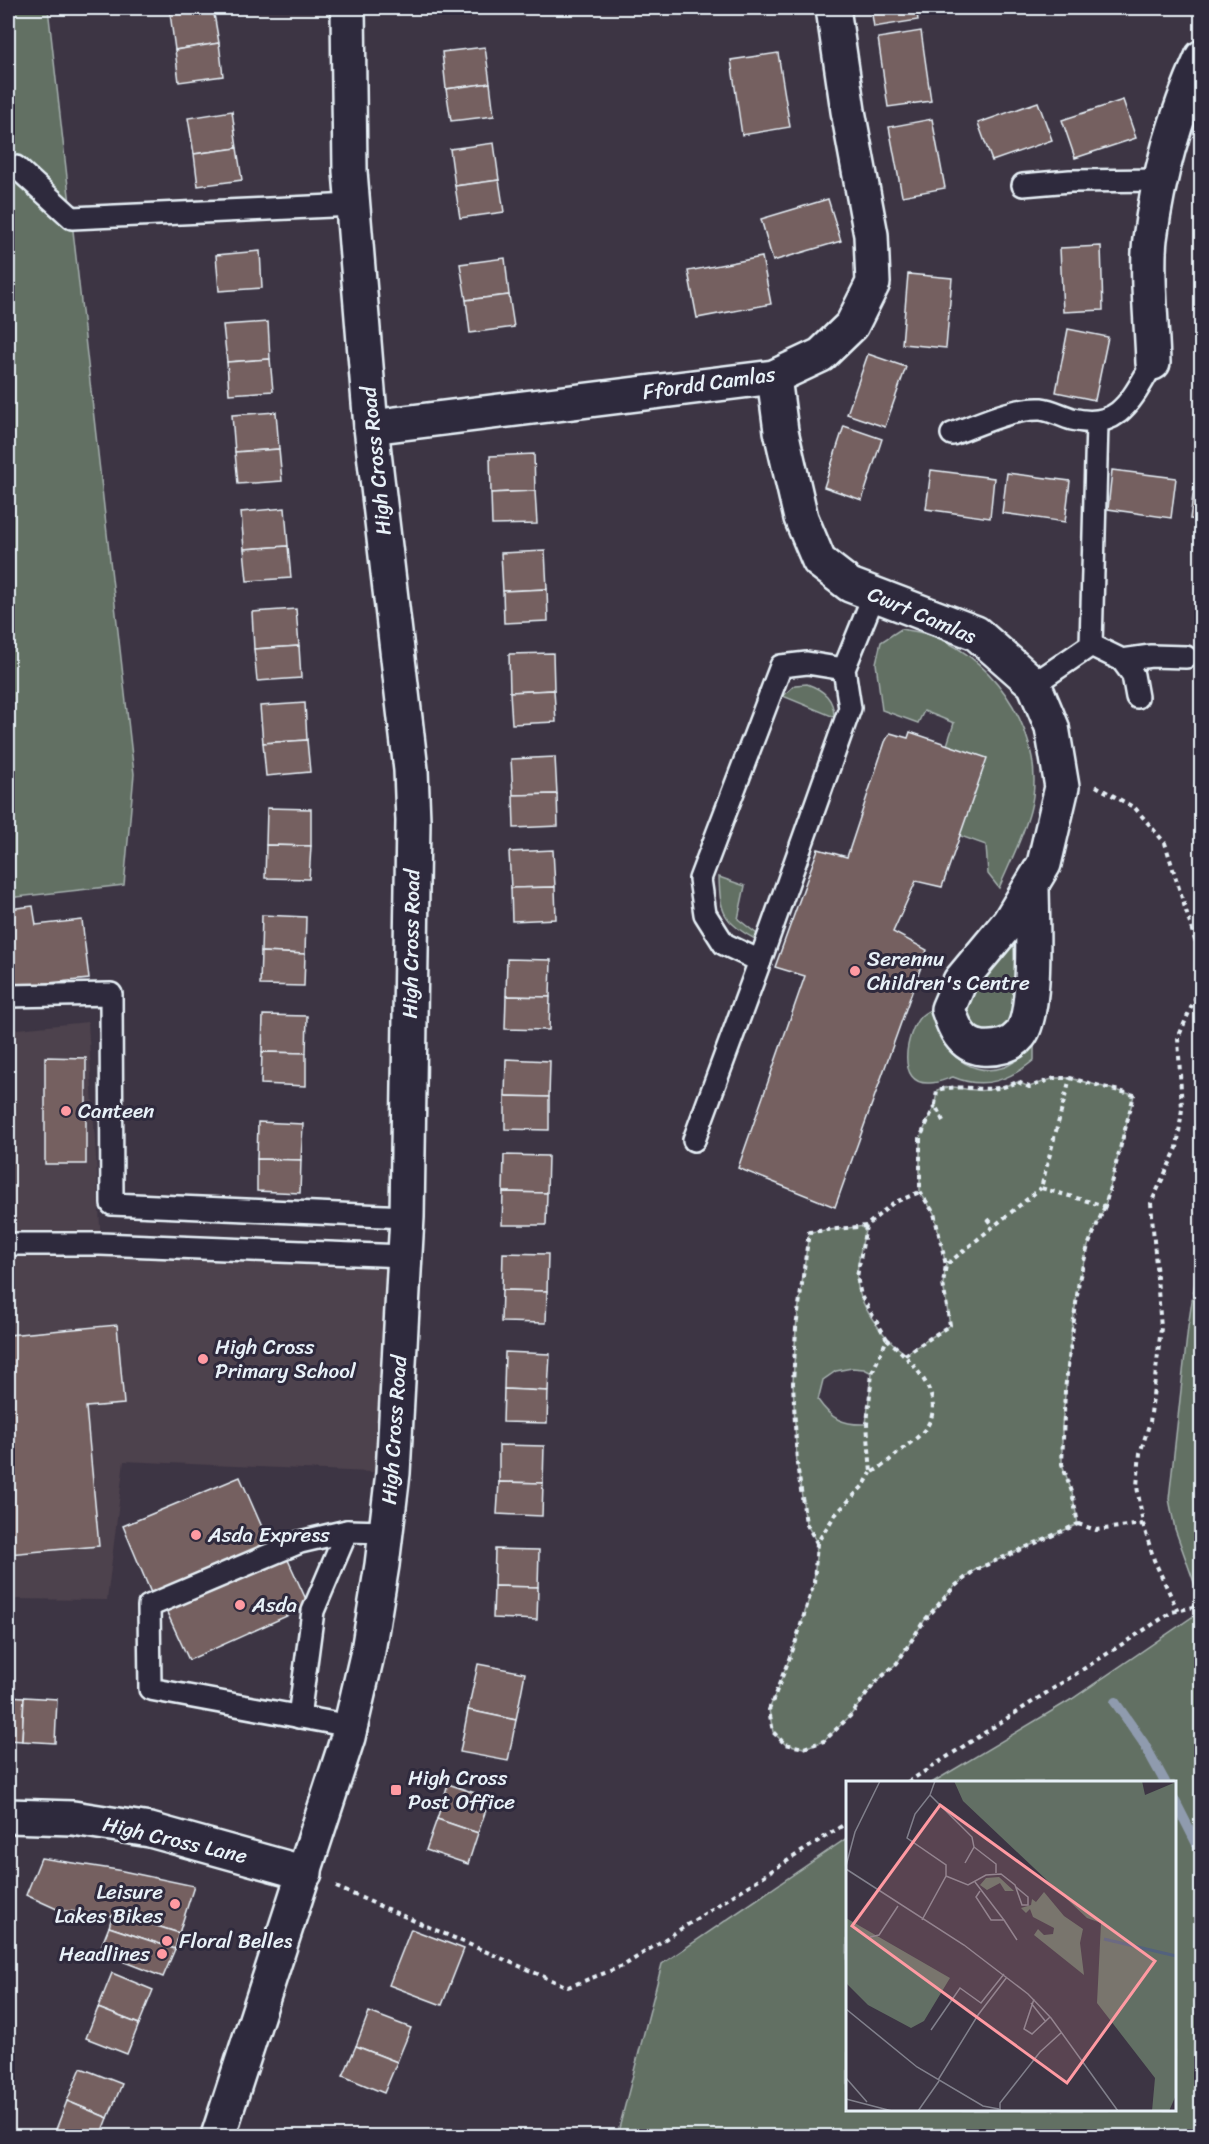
<svg xmlns="http://www.w3.org/2000/svg" width="1209" height="2144" viewBox="0 0 1209 2144" font-family="Sriracha,sans-serif">
  <style>
    .built { fill: #4e424d }
    .green { fill: #626f64; stroke: #a5b0ae; stroke-width: 1.5; fill-rule: evenodd }
    .lines { fill: none; stroke-linecap: round; stroke-linejoin: round }
    .stream { stroke: #8f9bae; stroke-width: 10 }
    .building { fill: #746061; stroke: #e8f1f8; stroke-width: 1.5 }
    .service-casing { stroke: #e8f1f8; stroke-width: 26 }
    .minor-casing { stroke: #e8f1f8; stroke-width: 38 }
    .tertiary-casing { stroke: #e8f1f8; stroke-width: 38 }
    .secondary-casing { stroke: #e8f1f8; stroke-width: 38 }
    .path { stroke: #e8f1f8; stroke-width: 4; stroke-dasharray: 4.5 4.5; stroke-linecap: butt }
    .service { stroke: #2f2a3d; stroke-width: 21 }
    .minor { stroke: #2f2a3d; stroke-width: 33 }
    .tertiary { stroke: #2f2a3d; stroke-width: 33 }
    .secondary { stroke: #2f2a3d; stroke-width: 33 }
    .poi-dot { fill: #ff9aa2; stroke: #2f2a3d; stroke-width: 2 }
    .labels { text-anchor: middle; dominant-baseline: central; stroke-width: 6; stroke-linejoin: round; paint-order: stroke }
    .street-label { font-size: 21px; fill: #e8f1f8; stroke: #2f2a3d }
    .poi-label { font-size: 21px; fill: #e8f1f8; stroke: #2f2a3d; text-anchor: start }
    .inset-river { fill: none; stroke: #53627d; stroke-width: 3 }
    .inset-road { fill: none; stroke: #81808c; stroke-width: 1.5 }
    .view { fill: #ff9aa2; fill-opacity: 0.15; stroke: #ff9aa2; stroke-width: 3 }
    .inset-edge { fill: none; stroke: #e8f1f8; stroke-width: 3 }
  </style>
  <rect width="100%" height="100%" fill="#3d3544"/>
  <filter id="ink" filterUnits="userSpaceOnUse"><feTurbulence type="fractalNoise" baseFrequency=".0167" numOctaves="2"/><feDisplacementMap in="SourceGraphic" scale="12" xChannelSelector="R" yChannelSelector="G"/><feConvolveMatrix kernelMatrix="1 2 1 2 8 2 1 2 1" color-interpolation-filters="sRGB"/></filter>
  <g filter="url(#ink)">
    <!-- built -->
    <polygon class="built" points="88,1022 101,1244 404,1256 393,1473 124,1461 107,1600 8,1599 8,1030"/>
    <!-- green -->
    <g class="green">
      <polygon points="8,8 48,8 134,774 124,885 8,898"/>
      <path d="M901,629c10,2 22,3 32,7 65,24 116,105 97,175 -7,26 -20,52 -31,77l-11,-14 -2,-29 -28,-10 -11,-90 7,-22 -30,-12 -6,12 -36,-13 -6,-47 5,-21z"/>
      <path d="M807,684c17,6 27,15 27,33l-51,-21 12,-11z"/>
      <path d="M719,877l26,9 -7,33 19,15 -2,5c-32,-17 -35,-27 -36,-62z"/>
      <path d="M1014,941c0,21 4,54 0,74 -7,32 -62,14 -44,-20 10,-19 30,-37 44,-54z"/>
      <path d="M933,1008c1,35 32,72 72,59 11,-4 21,-15 29,-23v16c-24,20 -50,30 -81,17 -7,2 -15,6 -23,6 -35,3 -24,-51 -9,-67 3,-3 8,-5 12,-8z"/>
      <path d="M1055,1078h15l64,17 -29,111 -17,40 -9,34 -8,56 -9,89v39l10,28 6,32 -103,46 -20,16 -31,35 -27,42 -22,20 -25,33 -26,25 -20,7 -19,-4 -12,-12 -4,-22 26,-66 19,-61 3,-40 -11,-20 -9,-59 -4,-81 3,-55 13,-96 57,-6c-3,16 -9,35 -9,51 0,28 27,62 49,77l44,-29 -7,-41 3,-19 -12,-52 -14,-21v-54l15,-33 2,-15c20,-6 19,-1 38,0 14,2 29,-4 43,-8l11,5zM852,1368l12,1 8,4 -6,51c-23,1 -35,-5 -48,-24l5,-20 13,-9z"/>
      <polygon points="1201,1243 1202,1602 1201,1602 1175,1529 1169,1499 1188,1327"/>
      <polygon points="1201,1611 1201,2136 617,2136 662,1964 847,1838 848,2110 1174,2110 1174,1782 933,1782 1072,1699"/>
    </g>
    <g class="lines">
      <!-- stream -->
      <g class="stream">
        <polyline points="1115,1702 1143,1742 1165,1782"/>
        <polyline points="1174,1799 1202,1854"/>
      </g>
    </g>
    <!-- building -->
    <g class="building">
      <polygon points="213,8 219,43 175,50 170,13"/>
      <polygon points="871,8 916,8 918,20 874,27"/>
      <polygon points="921,31 931,101 888,107 878,38"/>
      <polygon points="219,43 223,76 179,82 175,50"/>
      <polygon points="485,47 490,83 446,89 442,52"/>
      <polygon points="778,53 790,127 742,135 731,60"/>
      <polygon points="490,83 494,116 451,121 446,89"/>
      <polygon points="1123,100 1136,138 1075,158 1062,120"/>
      <polygon points="1038,102 1052,140 992,161 978,123"/>
      <polygon points="232,111 237,148 194,154 188,118"/>
      <polygon points="932,119 945,188 902,196 889,127"/>
      <polygon points="494,143 499,180 455,186 450,149"/>
      <polygon points="237,148 242,180 198,186 194,154"/>
      <polygon points="499,180 504,212 460,218 455,186"/>
      <polygon points="828,199 841,241 773,261 761,219"/>
      <polygon points="1101,246 1103,310 1063,312 1060,248"/>
      <polygon points="260,251 262,288 219,291 216,255"/>
      <polygon points="762,257 771,304 697,318 688,271"/>
      <polygon points="505,258 509,295 466,300 460,264"/>
      <polygon points="908,274 952,278 946,348 902,344"/>
      <polygon points="509,295 514,327 470,333 466,300"/>
      <polygon points="1201,310 1202,310 1202,374 1197,374"/>
      <polygon points="268,322 270,359 227,362 223,325"/>
      <polygon points="1068,329 1108,337 1095,400 1056,392"/>
      <polygon points="868,354 906,367 885,427 847,414"/>
      <polygon points="270,359 273,391 229,394 227,362"/>
      <polygon points="276,412 279,449 235,452 232,415"/>
      <polygon points="844,426 882,439 862,500 824,487"/>
      <polygon points="279,449 282,481 238,484 235,452"/>
      <polygon points="534,454 535,491 491,493 490,456"/>
      <polygon points="931,470 994,478 990,518 926,509"/>
      <polygon points="1112,470 1176,478 1171,518 1108,509"/>
      <polygon points="1007,473 1070,481 1065,522 1002,513"/>
      <polygon points="1195,479 1202,480 1202,520 1190,519"/>
      <polygon points="535,491 537,524 492,525 491,493"/>
      <polygon points="285,508 288,546 244,549 241,512"/>
      <polygon points="288,546 291,578 247,581 244,549"/>
      <polygon points="545,551 547,589 503,591 501,553"/>
      <polygon points="547,589 548,621 504,623 503,591"/>
      <polygon points="296,609 299,646 254,649 252,612"/>
      <polygon points="299,646 301,678 257,681 254,649"/>
      <polygon points="553,653 554,690 510,692 509,654"/>
      <polygon points="554,690 556,722 512,724 510,692"/>
      <polygon points="305,703 307,740 263,743 260,706"/>
      <polygon points="910,732 987,758 942,887 916,881 893,932 927,950 835,1207 738,1168 805,976 775,967 818,849 847,857 885,742 890,733 908,738"/>
      <polygon points="307,740 310,772 266,776 263,743"/>
      <polygon points="555,757 557,794 513,795 511,759"/>
      <polygon points="557,794 558,826 514,828 513,795"/>
      <polygon points="267,808 311,809 311,846 266,845"/>
      <polygon points="266,845 311,846 309,879 265,878"/>
      <polygon points="553,850 555,887 511,888 509,852"/>
      <polygon points="555,887 556,919 512,921 511,888"/>
      <polygon points="33,906 36,925 82,920 89,979 8,987 8,909"/>
      <polygon points="262,915 306,917 305,954 261,952"/>
      <polygon points="261,952 305,954 304,986 260,985"/>
      <polygon points="507,959 551,960 550,997 506,996"/>
      <polygon points="506,996 550,997 549,1030 505,1029"/>
      <polygon points="263,1015 307,1016 306,1053 262,1052"/>
      <polygon points="262,1052 306,1053 306,1086 261,1084"/>
      <polygon points="45,1057 86,1058 86,1164 45,1164"/>
      <polygon points="506,1059 550,1061 549,1097 505,1096"/>
      <polygon points="505,1096 549,1097 549,1130 505,1129"/>
      <polygon points="258,1122 303,1124 301,1160 257,1159"/>
      <polygon points="504,1155 548,1156 547,1193 503,1192"/>
      <polygon points="257,1159 301,1160 300,1193 257,1191"/>
      <polygon points="503,1192 547,1193 546,1225 502,1225"/>
      <polygon points="503,1253 548,1254 547,1291 502,1290"/>
      <polygon points="502,1290 547,1291 546,1323 501,1322"/>
      <polygon points="117,1325 124,1404 86,1407 99,1546 8,1554 8,1335"/>
      <polygon points="505,1352 550,1354 548,1391 504,1389"/>
      <polygon points="504,1389 548,1391 547,1423 503,1422"/>
      <polygon points="499,1445 544,1446 543,1483 499,1482"/>
      <polygon points="240,1477 269,1543 151,1593 123,1526"/>
      <polygon points="499,1482 543,1483 542,1516 497,1514"/>
      <polygon points="283,1549 309,1606 189,1660 163,1604"/>
      <polygon points="495,1549 539,1550 538,1587 494,1586"/>
      <polygon points="494,1586 538,1587 537,1620 493,1618"/>
      <polygon points="478,1664 525,1673 516,1720 468,1710"/>
      <polygon points="8,1696 24,1697 22,1741 8,1740"/>
      <polygon points="24,1697 57,1699 55,1743 22,1741"/>
      <polygon points="468,1710 516,1720 508,1761 460,1752"/>
      <polygon points="448,1784 490,1798 478,1833 437,1819"/>
      <polygon points="437,1819 478,1833 468,1864 426,1850"/>
      <polygon points="41,1858 118,1870 194,1886 179,1933 132,1918 59,1910 26,1895"/>
      <polygon points="112,1916 132,1918 179,1933 175,1949 109,1927"/>
      <polygon points="109,1927 175,1949 163,1977 99,1952"/>
      <polygon points="411,1929 464,1949 442,2005 389,1985"/>
      <polygon points="112,1973 153,1990 139,2024 98,2008"/>
      <polygon points="98,2008 139,2024 127,2054 86,2038"/>
      <polygon points="369,2012 411,2028 397,2062 356,2046"/>
      <polygon points="356,2046 397,2062 384,2093 343,2076"/>
      <polygon points="81,2068 122,2084 108,2118 67,2101"/>
      <polygon points="67,2101 108,2118 101,2136 66,2136 55,2132"/>
    </g>
    <g class="lines">
      <defs>
        <g id="service">
          <polyline points="16,167 72,218 353,205"/>
          <polyline points="1023,185 1070,181 1162,180"/>
          <path d="M952,434c28,-10 59,-26 89,-25 10,1 21,7 31,10 48,12 60,-21 81,-56"/>
          <polyline points="1091,645 1122,660 1151,656 1186,657"/>
          <polyline points="1122,660 1133,675 1137,697"/>
          <polyline points="844,669 807,663 781,666 700,879 705,914 724,944 760,961 850,708 844,669 874,595"/>
          <polyline points="1034,684 1091,645 1097,423"/>
          <polyline points="8,996 111,994 112,1204 407,1217"/>
          <polyline points="694,1140 760,961"/>
          <polyline points="8,1244 100,1244 404,1256"/>
          <polyline points="299,1717 313,1611 347,1531"/>
          <polyline points="350,1726 150,1689 149,1606 300,1542 347,1531 386,1532"/>
        </g>
        <g id="minor">
          <path d="M1153,363c-1,-37 -7,-89 -3,-124 8,-63 26,-125 52,-182"/>
          <path d="M774,377l7,54 20,87 18,43 31,24 126,48 58,51 18,43 10,60 -18,77 -35,58 -49,59 -12,28c6,18 13,37 34,39 14,1 28,-1 38,-13 18,-22 12,-119 12,-151"/>
          <polyline points="371,427 774,377 821,355 852,325 873,283 871,235 848,111 833,8"/>
        </g>
        <polyline id="tertiary" points="8,1816 73,1818 150,1830 305,1873"/>
        <polyline id="secondary" points="218,2136 348,1737 368,1651 382,1565 393,1473 407,1217 413,821 411,770 371,427 350,171 348,8"/>
      </defs>
      <!-- service casing -->
      <use href="#service" class="service-casing"/>
      <!-- minor casing -->
      <use href="#minor" class="minor-casing"/>
      <!-- tertiary casing -->
      <use href="#tertiary" class="tertiary-casing"/>
      <!-- secondary casing -->
      <use href="#secondary" class="secondary-casing"/>
      <!-- path -->
      <g class="path">
        <polyline points="1096,786 1135,808 1165,843 1202,963"/>
        <polyline points="1018,1082 1029,1087 1055,1078 1070,1078 1134,1095 1105,1206 1041,1188 1070,1078"/>
        <polyline points="935,1105 920,1138 920,1192 934,1213 946,1265 1041,1188"/>
        <path d="M943,1121l-8,-16 2,-15c30,-8 51,7 82,-9"/>
        <polyline points="988,1219 994,1226"/>
        <polyline points="866,1226 809,1232 796,1328 793,1383 797,1464 806,1523 817,1543 835,1515 864,1485 871,1473"/>
        <path d="M887,1339c22,19 63,59 38,90 -5,7 -14,13 -21,19 -11,9 -20,18 -33,25l-4,-49 5,-51 15,-34 -26,-43 -4,-19 9,-51 27,-23 27,-11"/>
        <polyline points="905,1355 950,1325 943,1284 946,1265"/>
        <polyline points="1078,1524 1096,1530 1143,1524"/>
        <polyline points="817,1543 814,1583 795,1644 769,1710 773,1732 785,1744 804,1748 824,1741 850,1716 875,1683 897,1663 924,1621 955,1586 975,1570 1078,1524 1072,1492 1062,1464 1065,1390 1079,1280 1088,1246 1105,1206"/>
        <polyline points="1178,1611 1154,1560 1143,1524 1137,1486 1140,1453 1150,1422 1161,1328 1151,1203 1177,1148 1182,1109 1178,1038 1202,982"/>
        <polyline points="908,1782 1172,1612 1202,1605"/>
        <polyline points="336,1887 568,1987 623,1966 848,1822"/>
      </g>
      <!-- service -->
      <use href="#service" class="service"/>
      <!-- minor -->
      <use href="#minor" class="minor"/>
      <!-- tertiary -->
      <use href="#tertiary" class="tertiary"/>
      <!-- secondary -->
      <use href="#secondary" class="secondary"/>
    </g>
  </g>
  <!-- markers -->
  <g class="poi-dot">
    <circle cx="855" cy="971" r="6"/>
    <circle cx="66" cy="1111" r="6"/>
    <circle cx="203" cy="1359" r="6"/>
    <circle cx="196" cy="1535" r="6"/>
    <circle cx="240" cy="1605" r="6"/>
    <rect x="390" y="1784" width="12" height="12" rx="3"/>
    <circle cx="175" cy="1904" r="6"/>
    <circle cx="167" cy="1941" r="6"/>
    <circle cx="162" cy="1954" r="6"/>
  </g>
  <g class="labels">
    <!-- street labels -->
    <g class="street-label">
      <text transform="translate(709 383) rotate(-8)">Ffordd Camlas</text>
      <text transform="translate(376 461) rotate(-96)">High Cross Road</text>
      <text transform="translate(922 615) rotate(23)">Cwrt Camlas</text>
      <text transform="translate(411 944) rotate(-89)">High Cross Road</text>
      <text transform="translate(394 1430) rotate(-86)">High Cross Road</text>
      <text transform="translate(175 1840) rotate(13)">High Cross Lane</text>
    </g>
    <!-- poi labels -->
    <g class="poi-label">
      <text x="867" y="959">Serennu<tspan x="867" dy="24">Children's Centre</tspan></text>
      <text x="78" y="1111">Canteen</text>
      <text x="215" y="1347">High Cross<tspan x="215" dy="24">Primary School</tspan></text>
      <text x="208" y="1535">Asda Express</text>
      <text x="252" y="1605">Asda</text>
      <text x="408" y="1778">High Cross<tspan x="408" dy="24">Post Office</tspan></text>
      <text x="163" y="1892" text-anchor="end">Leisure<tspan x="163" dy="24">Lakes Bikes</tspan></text>
      <text x="179" y="1941">Floral Belles</text>
      <text x="150" y="1954" text-anchor="end">Headlines</text>
    </g>
  </g>
  <!-- overview -->
  <g transform="translate(846 1781)">
    <rect width="330" height="330" fill="#3d3544"/>
    <path d="M108,0h188l3,14 31,-13v313l-7,16h-17l3,-33 -58,-75 4,-80 -14,-5 -124,-117zM153,96l15,14h-9l-5,-8 -13,7 -7,-5 6,-7zM198,111l20,24 19,13 -3,14 4,32 -50,-40 4,-6 6,6 9,-1 1,-6 -21,-11 -3,-8 -4,4 -5,-5 10,-3 1,-6 4,3zM0,137l104,60 -26,43 -13,7 -43,-23 -22,-22z" fill="#626f64"/>
    <path class="inset-river" d="M258,158l72,17"/>
    <path class="inset-road" d="M84,14l42,42 2,10 -9,16M128,66l22,17v9M0,85l9,-34 25,-51M0,88l118,76 64,49 23,24 67,93M100,95l22,9 18,-10 15,-1 14,11 7,20h6v-8l-12,-10M129,101l29,38h-13l-15,-23 4,-6M76,139l24,-44v-11l-39,-27 8,-24 15,-19 5,-14M158,139l13,20M24,156l9,-2 19,-29M188,218l-10,30 8,5 18,-17M185,222l15,19M0,228l71,58 66,39 16,3M85,249l29,-42 21,15 23,-29M0,297l21,24M92,299l40,-65 29,-38M0,318l46,12M72,330l21,-30M154,330v-8l40,-51 22,-20"/>
    <path class="view" d="M94,24l215,156 -88,122 -215,-157z"/>
    <rect width="330" height="330" class="inset-edge"/>
  </g>
  <!-- margin -->
  <rect width="1209" height="2144" fill="none" stroke="#2f2a3d" stroke-width="30"/>
  <rect x="15" y="15" width="1179" height="2114" fill="none" stroke="#e8f1f8" stroke-width="2" filter="url(#ink)"/>
</svg>
